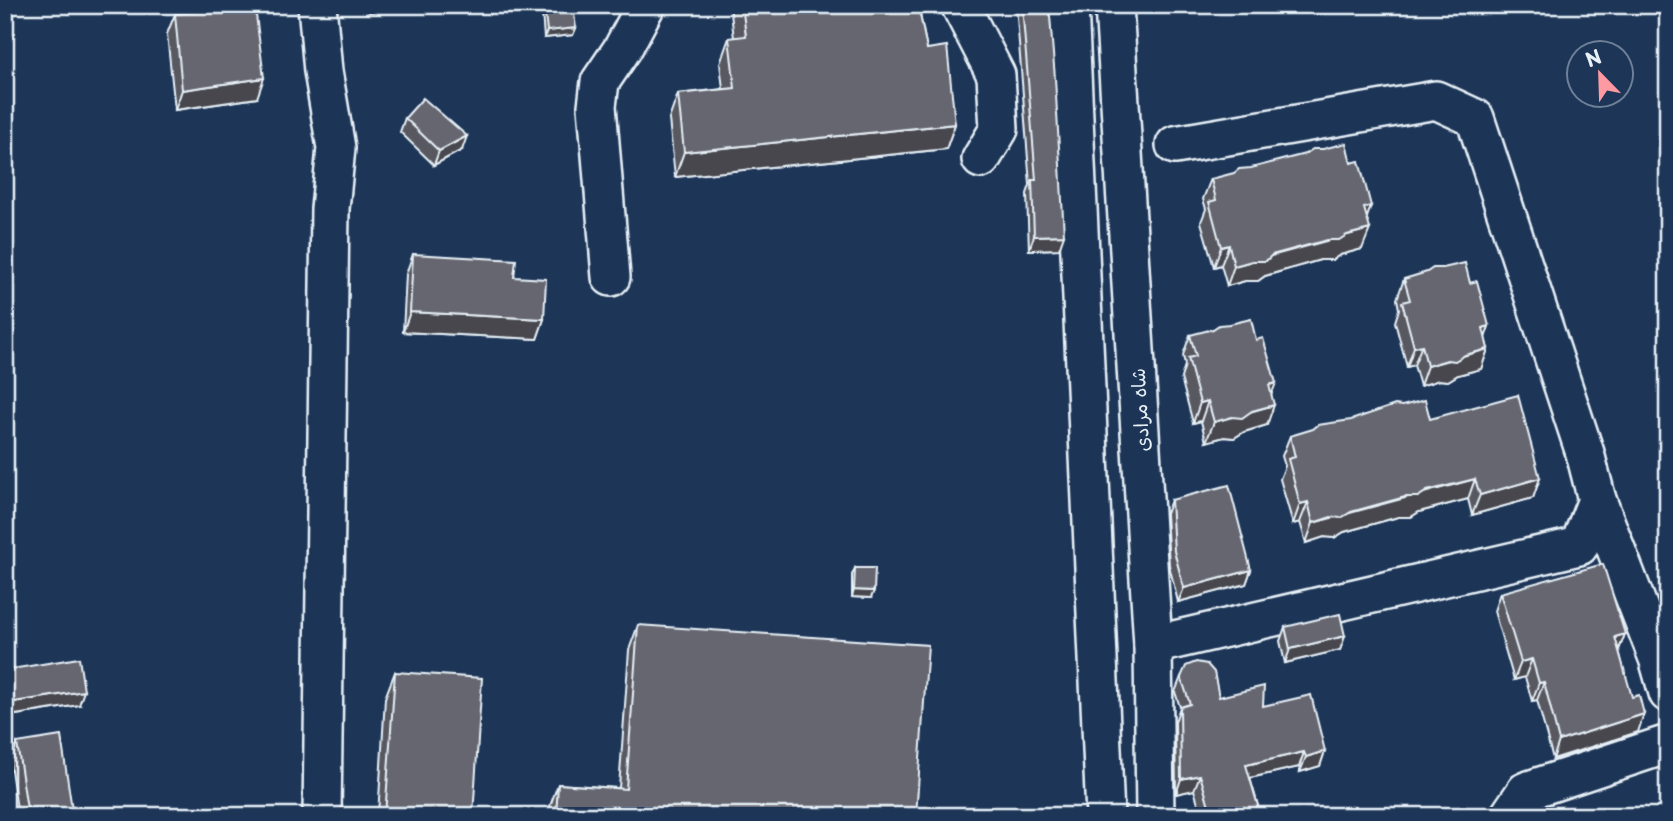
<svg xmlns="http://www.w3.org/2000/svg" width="1673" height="821" viewBox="0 0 1673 821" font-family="'Playpen Sans','Playpen Sans Arabic',sans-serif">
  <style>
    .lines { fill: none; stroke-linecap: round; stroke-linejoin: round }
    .minor-casing { stroke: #e8f1f8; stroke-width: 42 }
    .minor { stroke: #1d3557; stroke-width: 37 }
    .wall { fill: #585860; stroke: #e8f1f8; stroke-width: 2 }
    .shaded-wall { fill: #47474e; stroke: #e8f1f8; stroke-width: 2 }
    .building { fill: #666670; stroke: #e8f1f8; stroke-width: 2 }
    .labels { text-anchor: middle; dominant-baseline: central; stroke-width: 7; stroke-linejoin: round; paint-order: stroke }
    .street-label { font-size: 19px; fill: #e8f1f8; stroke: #1d3557 }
  </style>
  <rect width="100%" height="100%" fill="#1d3557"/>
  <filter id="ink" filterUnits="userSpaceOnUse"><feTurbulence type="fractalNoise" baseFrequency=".0143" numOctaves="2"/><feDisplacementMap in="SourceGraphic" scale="14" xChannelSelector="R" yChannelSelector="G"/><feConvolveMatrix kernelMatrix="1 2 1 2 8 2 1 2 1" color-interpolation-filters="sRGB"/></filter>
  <g filter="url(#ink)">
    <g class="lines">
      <defs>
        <g id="minor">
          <polyline points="317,5 323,71 336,148 330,209 322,816"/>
          <polyline points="960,5 996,75 999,129 981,159"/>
          <polyline points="1069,5 1105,816"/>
          <polyline points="1114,5 1153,645 1155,816"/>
          <polyline points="611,277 597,106 600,82 623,48 646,5"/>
          <polyline points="1597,500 1658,658 1668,693"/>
          <polyline points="1153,645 1579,546 1597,500 1585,453 1475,118 1436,100 1175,145"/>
          <polyline points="1509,816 1526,791 1668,744"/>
        </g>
      </defs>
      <!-- minor casing -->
      <use href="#minor" class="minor-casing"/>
      <!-- minor -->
      <use href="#minor" class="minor"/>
    </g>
    <!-- wall -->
    <g class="wall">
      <polygon points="544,5 576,28 573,35 544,38 542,12"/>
      <polygon points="730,5 918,5 927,49 955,124 946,149 675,177 669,119 678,94 723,89 720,63 729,38 734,38"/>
      <polygon points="1016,5 1049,5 1059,249 1029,250 1027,194 1030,185"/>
      <polygon points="175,14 257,98 175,110 167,34"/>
      <polygon points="405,118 462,150 434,165 400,132"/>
      <polygon points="1211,179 1367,218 1362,249 1340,255 1332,260 1320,260 1265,276 1258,281 1245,281 1227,286 1221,265 1214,267 1201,222 1206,209 1203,199"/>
      <polygon points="413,254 514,277 544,319 537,339 403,332 406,274"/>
      <polygon points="1404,279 1470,283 1489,326 1485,338 1488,349 1481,369 1458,375 1448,381 1439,380 1420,386 1414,365 1407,367 1395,322 1399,309 1397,299"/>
      <polygon points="1190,335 1271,394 1267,425 1244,432 1234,438 1224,437 1206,442 1201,421 1193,423 1181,378 1185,365 1183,355"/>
      <polygon points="1430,419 1540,478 1533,498 1472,515 1468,499 1419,512 1411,517 1398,517 1344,532 1334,538 1324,537 1306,543 1300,522 1293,524 1280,479 1285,466 1282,456 1290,436"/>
      <polygon points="1171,500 1251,570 1246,584 1178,602 1169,565 1166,514"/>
      <polygon points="855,568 871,598 852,597 852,575"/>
      <polygon points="1500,593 1625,634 1619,650 1638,732 1553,759 1537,700 1532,701 1525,677 1514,680 1494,611"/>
      <polygon points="638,625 916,816 549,816 549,809 558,784 619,788 629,650"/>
      <polygon points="1285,627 1345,636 1340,650 1285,663 1280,641"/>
      <polygon points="5,670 79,705 9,716 8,708 5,709"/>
      <polygon points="395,672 473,816 378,816 385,698"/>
      <polygon points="1181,677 1219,697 1263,706 1325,751 1320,766 1300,772 1299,767 1250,778 1261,816 1202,816 1194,790 1176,794 1175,722 1180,707 1175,692"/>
      <polygon points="17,743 73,816 18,816 10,763"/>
    </g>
    <!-- shaded-wall -->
    <g class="shaded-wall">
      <polygon points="372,5 396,5 394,10 369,12"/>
      <polygon points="576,28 573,35 544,38 547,31"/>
      <polygon points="264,78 257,98 175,110 182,90"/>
      <polygon points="955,124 946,149 675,177 684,152"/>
      <polygon points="467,136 462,150 434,165 439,151"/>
      <polygon points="1371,206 1364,226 1364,208"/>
      <polygon points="1370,229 1362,249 1340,255 1332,260 1320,260 1265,276 1258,281 1245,281 1227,286 1234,266"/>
      <polygon points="1064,235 1059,249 1029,250 1034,236"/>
      <polygon points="1229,245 1221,265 1214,267 1221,247"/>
      <polygon points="410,312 544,319 537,339 403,332"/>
      <polygon points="1489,326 1482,346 1483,328"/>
      <polygon points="1422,345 1414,365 1407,367 1414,347"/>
      <polygon points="1488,349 1481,369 1458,375 1448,381 1439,380 1420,386 1427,366"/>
      <polygon points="1276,383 1268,403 1269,385"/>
      <polygon points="1208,401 1201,421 1193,423 1200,403"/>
      <polygon points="1274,405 1267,425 1244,432 1234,438 1224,437 1206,442 1214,422"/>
      <polygon points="1540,478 1533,498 1472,515 1480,495"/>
      <polygon points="1475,479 1468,499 1419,512 1411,517 1398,517 1344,532 1334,538 1324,537 1306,543 1313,523"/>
      <polygon points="1308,502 1300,522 1293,524 1300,504"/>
      <polygon points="1251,570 1246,584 1178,602 1184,588"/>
      <polygon points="854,590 874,591 871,598 852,597"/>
      <polygon points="1625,634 1618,652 1615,637"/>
      <polygon points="1345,636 1340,650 1285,663 1290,649"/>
      <polygon points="1532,659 1525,677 1514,680 1521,662"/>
      <polygon points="1544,682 1537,700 1532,701 1539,683"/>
      <polygon points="84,691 79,705 9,716 14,702"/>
      <polygon points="13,694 8,708 5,709 5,695"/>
      <polygon points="1644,714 1638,732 1553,759 1559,741"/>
      <polygon points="1325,751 1320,766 1300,772 1306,757"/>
      <polygon points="1304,752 1299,767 1240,780 1246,765"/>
      <polygon points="1200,775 1194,790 1176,794 1181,779"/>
    </g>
    <!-- building -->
    <g class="building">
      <polygon points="544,5 573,5 576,28 547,31"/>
      <polygon points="742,5 918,5 927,49 947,46 955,124 684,152 678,94 735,88 729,38 746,36"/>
      <polygon points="1022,5 1049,5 1055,78 1064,235 1034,236 1032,180 1036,180"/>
      <polygon points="255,7 264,78 182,90 175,14"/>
      <polygon points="423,98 467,136 439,151 405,118"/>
      <polygon points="1346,143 1351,163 1359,161 1371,206 1364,208 1370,229 1347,235 1339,240 1327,240 1272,255 1266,261 1252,261 1234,266 1229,245 1221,247 1209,202 1216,200 1211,179 1234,173 1239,169 1251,168 1305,154 1313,149 1323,149"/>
      <polygon points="413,254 516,260 514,277 546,279 544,319 410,312"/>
      <polygon points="1465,263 1470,283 1477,281 1489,326 1483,328 1488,349 1465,355 1455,361 1447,360 1427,366 1422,345 1414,347 1402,302 1410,300 1404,279 1427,272 1433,268 1443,268"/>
      <polygon points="1251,319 1256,340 1263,338 1276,383 1269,385 1274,405 1252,411 1242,418 1232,417 1214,422 1208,401 1200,403 1188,358 1196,356 1190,335 1213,329 1219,325 1230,324"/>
      <polygon points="1518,395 1540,478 1480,495 1475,479 1427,491 1418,497 1405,497 1351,512 1341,518 1331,517 1313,523 1308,502 1300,504 1288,459 1295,457 1290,436 1313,429 1318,425 1351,420 1395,405 1402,406 1425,400 1430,419"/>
      <polygon points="1229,485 1251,570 1184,588 1174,551 1171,500"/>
      <polygon points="1603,564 1625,634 1615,637 1632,697 1639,695 1644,714 1559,741 1544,682 1539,683 1532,659 1521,662 1500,593"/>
      <polygon points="855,568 875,568 874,591 854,590"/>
      <polygon points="1340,614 1345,636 1290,649 1285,627"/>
      <polygon points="638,625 928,645 916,816 556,816 558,784 626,789"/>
      <polygon points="79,658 84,691 14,702 13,694 5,695 5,670"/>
      <polygon points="1196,662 1207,664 1214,672 1219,697 1264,686 1263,706 1311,695 1325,751 1306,757 1304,752 1246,765 1261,816 1212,816 1200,775 1181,779 1180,707 1190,704 1181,677 1186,666"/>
      <polygon points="395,672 482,678 473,816 385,816"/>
      <polygon points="61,736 73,816 28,816 17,743"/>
    </g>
  </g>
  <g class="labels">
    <!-- street labels -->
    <g class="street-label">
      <text transform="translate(1139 410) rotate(-93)">شاه مرادی</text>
    </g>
  </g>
  <!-- margin -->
  <rect width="1673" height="821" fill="none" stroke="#1d3557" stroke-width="28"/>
  <rect x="14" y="14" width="1645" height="793" fill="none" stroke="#e8f1f8" stroke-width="2.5" filter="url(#ink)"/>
  <!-- north arrow -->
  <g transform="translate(1600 74) rotate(337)"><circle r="33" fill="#1d3557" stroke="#6e8097" stroke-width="2"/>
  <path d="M0-5L12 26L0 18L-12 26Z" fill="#ff9aa2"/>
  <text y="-10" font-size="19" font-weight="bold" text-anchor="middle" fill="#e8f1f8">N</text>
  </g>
</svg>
